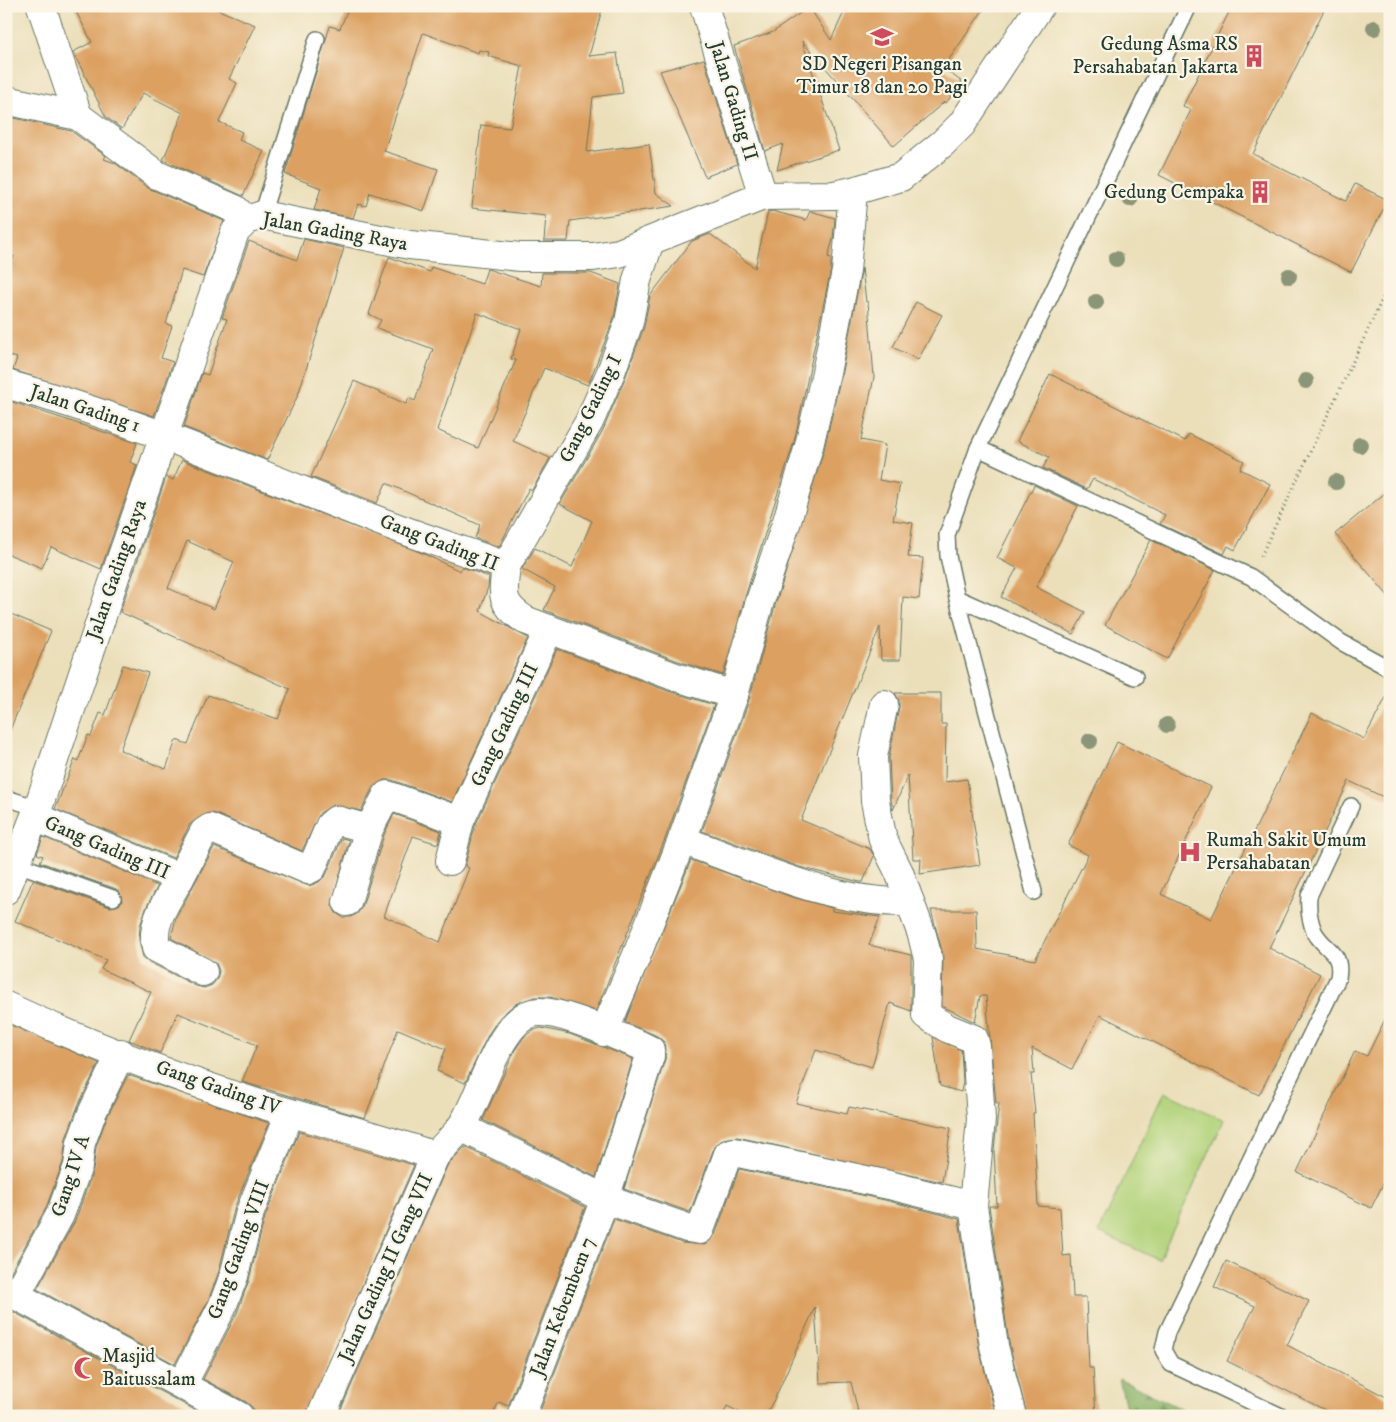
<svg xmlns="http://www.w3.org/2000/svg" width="1396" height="1422" viewBox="0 0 1396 1422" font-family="'IM FELL DW Pica',serif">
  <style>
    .forest { fill: url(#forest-firs); stroke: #567950 }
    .pitch { fill: #b2d37b; stroke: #688858 }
    .building { fill: #dca061; fill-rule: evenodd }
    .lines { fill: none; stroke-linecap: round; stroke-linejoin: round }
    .lane-casing { stroke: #667663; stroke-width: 18 }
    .street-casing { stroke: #667663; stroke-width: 30 }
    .path { stroke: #667663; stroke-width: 3; stroke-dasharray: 1 4; stroke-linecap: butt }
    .lane { stroke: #fff; stroke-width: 15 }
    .street { stroke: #fff; stroke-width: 28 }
    .tree { fill: #8b9678 }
    .labels { text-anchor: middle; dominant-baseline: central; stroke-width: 4.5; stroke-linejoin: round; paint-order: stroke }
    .poi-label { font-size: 20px; fill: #1f3d34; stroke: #fcf5e5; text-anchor: end }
    .street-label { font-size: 20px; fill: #1f3d34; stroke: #fcf5e5 }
  </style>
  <defs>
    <pattern id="forest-firs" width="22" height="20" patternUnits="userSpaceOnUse" patternTransform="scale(1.25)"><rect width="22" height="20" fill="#8db56b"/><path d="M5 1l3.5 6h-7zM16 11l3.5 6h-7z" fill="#739459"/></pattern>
  </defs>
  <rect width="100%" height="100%" fill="#fcf5e5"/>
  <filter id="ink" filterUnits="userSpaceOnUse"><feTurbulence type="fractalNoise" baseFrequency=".02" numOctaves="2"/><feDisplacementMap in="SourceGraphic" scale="10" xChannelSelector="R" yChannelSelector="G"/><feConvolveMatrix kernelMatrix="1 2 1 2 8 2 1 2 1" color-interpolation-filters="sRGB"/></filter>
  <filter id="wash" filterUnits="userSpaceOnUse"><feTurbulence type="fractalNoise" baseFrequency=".0096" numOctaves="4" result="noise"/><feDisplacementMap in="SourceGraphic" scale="20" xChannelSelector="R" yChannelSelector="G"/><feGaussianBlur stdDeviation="1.12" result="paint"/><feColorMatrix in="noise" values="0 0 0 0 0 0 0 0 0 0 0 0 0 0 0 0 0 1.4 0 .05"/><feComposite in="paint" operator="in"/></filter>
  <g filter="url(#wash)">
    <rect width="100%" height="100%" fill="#ebdfba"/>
    <!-- forest -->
    <polygon class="forest" points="1119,1379 1184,1410 1184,1416 1128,1416"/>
    <!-- pitch -->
    <polygon class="pitch" points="1164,1092 1224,1120 1159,1260 1099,1232"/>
    <g id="blocks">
      <!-- building -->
      <g class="building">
        <polygon points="73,6 209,6 255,25 229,79 237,83 219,122 242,132 239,140 264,151 243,196 163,160 183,113 143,93 122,129 106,117 73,52 92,42"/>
        <polygon points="349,6 603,6 589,56 617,53 623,93 593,97 587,152 649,144 656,193 674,206 570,221 568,241 544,241 546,216 472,208 481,125 510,128 522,66 488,56 489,52 479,50 478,53 423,33 384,151 438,169 424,211 370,193 366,206 358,204 353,218 314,210 321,188 285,174 330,26 340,29"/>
        <polygon points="847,6 986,6 943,68 962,82 946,103 944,102 894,146 802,41 839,150 777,170 783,144 765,151 734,46 773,32 809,7 831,40"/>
        <polygon points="1232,6 1326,6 1253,154 1346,201 1355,184 1388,200 1351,272 1159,175 1191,110 1183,106"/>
        <polygon points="704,59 737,164 705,177 660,71"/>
        <polygon points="6,116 71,131 106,156 104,159 115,163 148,188 224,221 203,277 182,270 166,324 172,326 161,358 173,362 154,416 13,370 17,358 6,355 6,282 14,256 6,253"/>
        <polygon points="772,211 806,220 810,211 835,218 833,239 828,257 831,258 831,269 794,442 745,597 723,675 678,661 544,610 555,587 522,569 535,548 572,567 592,521 560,504 603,430 625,378 644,327 650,296 692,241 710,234 755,268 768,212"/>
        <polygon points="304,239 344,248 298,395 267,460 184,427 202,373 208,375 227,319 222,318 249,241 297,260"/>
        <path d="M389,257l41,15 1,-5 51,17 5,-15 54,17 1,-13h49l29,11 -6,34 -26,67 -44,-17 -31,73 37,17 -18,32 -3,-2 -30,59 -24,-9 5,-13 -94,-42 -9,20 -66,-26 43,-96 52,23 3,-6 6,3 18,-52 -56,-21 4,-8 -12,-6zM477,313l44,16 -10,30 5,1 -38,88 -41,-18z"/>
        <polygon points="862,268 866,302 868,302 874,377 861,440 885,445 879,480 900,484 893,520 913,523 908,557 923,558 919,599 903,597 900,660 881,660 880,627 801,820 870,849 874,856 863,882 860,882 799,867 702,831 749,700 775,606 824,450 842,371"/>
        <polygon points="916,302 942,315 918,360 893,347"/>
        <polygon points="1050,374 1185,441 1189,434 1244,461 1240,469 1270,484 1235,550 1228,546 1224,554 1160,524 1165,515 1093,479 1087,489 1043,468 1049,457 1017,441"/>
        <polygon points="6,400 137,443 130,462 137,465 101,569 51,547 42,568 6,553"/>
        <path d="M182,460l240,93 38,18 2,-4 27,10 -1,10 -8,24 48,27 -76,164 -60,-22h-8l-11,7 -12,24 -28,-6 -13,8 -18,38 -86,-37 -8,-1 -18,11 -17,34 -118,-49 20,-50 3,2 10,-26 3,1 9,-23 5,2 18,-50 25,8 -28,77 46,19 10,-29 12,4 20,-49 70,24 12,-30 -170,-77 46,-135 7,3zM187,541l47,21 -20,47 -46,-21z"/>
        <polygon points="1034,485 1078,506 1036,587 1085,612 1073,634 1001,597 1017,568 997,558"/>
        <polygon points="1390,489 1390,598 1335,534"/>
        <polygon points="1151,540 1215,570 1167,659 1105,625"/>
        <polygon points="6,612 51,631 7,737 6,737"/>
        <polygon points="557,649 668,691 714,705 667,834 596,1011 550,997 535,997 515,1004 500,1017 489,1033 465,1083 437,1071 446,1049 398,1029 365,1118 242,1082 257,1045 178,1013 160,1053 129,1040 151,992 101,969 106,960 15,921 33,880 110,907 119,905 122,901 120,892 116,889 40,862 43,856 37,854 43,837 158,886 147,906 140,926 139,940 143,957 149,962 196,986 204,988 212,985 217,979 219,971 216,963 171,938 176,918 214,847 309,886 319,882 326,875 342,838 349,840 332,905 336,913 342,917 350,917 357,914 362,907 384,835 394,814 441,831 438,844 413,836 384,916 440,942 469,868 465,866 475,826"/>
        <polygon points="1390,690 1390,800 1349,781 1269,948 1320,974 1259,1095 1100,1015 1072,1069 1032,1048 1034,1074 1031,1074 1035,1113 1033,1113 1038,1206 1060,1208 1063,1256 1071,1255 1073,1297 1086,1297 1089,1368 1093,1368 1096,1416 1027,1416 1009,1343 989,1206 997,1206 994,1150 999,1103 996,1103 986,996 980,996 975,1022 942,1006 943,955 931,910 976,910 977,949 1035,960 1088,855 1068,845 1117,742 1211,787 1161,894 1211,919 1312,713 1364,739"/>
        <polygon points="895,693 941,693 941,724 946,724 945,782 967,779 980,865 920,874 921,859 913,859 908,775 893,810 891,799 889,757 899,707 899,700"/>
        <polygon points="691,860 789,896 832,908 832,911 880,917 869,945 911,955 911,1011 890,1003 872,1067 816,1050 796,1103 847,1114 849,1107 951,1128 942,1182 737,1137 723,1139 714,1148 690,1212 624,1189 666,1056 664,1042 657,1036 625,1022"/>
        <polygon points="1390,1009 1390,1170 1371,1208 1297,1172 1355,1051 1367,1056"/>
        <polygon points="6,1023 99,1063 78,1106 66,1138 63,1162 46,1208 9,1275 6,1274"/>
        <polygon points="541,1028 570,1034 633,1059 596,1177 483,1120 515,1050 524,1037 533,1030"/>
        <polygon points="933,1037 961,1050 963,1082 961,1092 940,1086"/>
        <polygon points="128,1075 269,1123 235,1206 219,1271 208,1301 175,1364 37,1289 75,1221 93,1171 96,1147 106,1119"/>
        <polygon points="299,1132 414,1165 306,1416 255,1416 253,1408 246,1402 203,1379 237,1313 249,1280 265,1217"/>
        <polygon points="465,1147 585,1207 508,1406 499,1402 492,1416 338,1416 448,1164"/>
        <polygon points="739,1169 885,1200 959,1219 979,1348 996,1416 859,1416 851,1382 820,1383 815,1307 776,1396 765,1416 747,1416 727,1406 723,1416 538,1416 614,1219 682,1243 705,1245 715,1235"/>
        <polygon points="1226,1261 1309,1301 1287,1345 1390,1399 1390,1416 1337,1416 1227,1361 1255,1306 1214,1287"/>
        <polygon points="6,1308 206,1416 6,1416"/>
      </g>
    </g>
  </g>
  <g filter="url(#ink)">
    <use href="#blocks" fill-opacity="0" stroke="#667663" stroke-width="1"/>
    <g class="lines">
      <defs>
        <g id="lane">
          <polyline points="1189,6 978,448 1251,577 1341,642 1390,669"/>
          <polyline points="262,215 317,39"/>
          <polyline points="978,448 947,535 948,556 957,598 1034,892"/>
          <polyline points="957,598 1135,677"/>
          <polyline points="6,798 38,808"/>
          <polyline points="17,864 113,898"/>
          <path d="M1281,1416l-110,-52 -8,-14 4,-18 171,-354c5,-28 -14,-27 -24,-47 -5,-12 -6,-23 -5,-35l42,-90"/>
        </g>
        <g id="street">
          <polyline points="41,6 78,116 157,175 235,209 247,220"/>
          <polyline points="704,6 763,196"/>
          <polyline points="6,100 78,116"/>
          <path d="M6,384c126,35 246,87 368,135 43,17 88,31 132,47 -3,28 -7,37 19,54l148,56 61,19"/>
          <polyline points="506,566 589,422 611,372 629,322 637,280 650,241"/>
          <polyline points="884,704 873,756 875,801 883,840 899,872 922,935 928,959 926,1015 947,1028 974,1039 976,1046 981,1119 973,1206 994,1346 1012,1416"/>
          <polyline points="35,817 180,878 204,832 210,828 308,870 312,868 330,825 336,820 369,829 387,795 460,821"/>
          <path d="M682,840c72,26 150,64 228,62"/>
          <polyline points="450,861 460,821 549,629"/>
          <path d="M180,878c-12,22 -30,44 -24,70l47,24"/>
          <polyline points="6,890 38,808 120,562 235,232 247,220 262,215 410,245 520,257 593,257 619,253 763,196 834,195 853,191 901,177 943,143 962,124 1040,6"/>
          <polyline points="347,902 369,829"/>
          <path d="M6,1006c81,38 166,70 251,97 59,18 119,32 178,53"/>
          <polyline points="604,1032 636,957 682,840 734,695 760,601 787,521 809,446 827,368 846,271 853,191"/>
          <polyline points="461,1127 605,1199 687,1228 700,1230 728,1154 734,1152 889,1185 973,1206"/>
          <polyline points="6,1290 239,1416"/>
          <polyline points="16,1295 60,1215 78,1166 81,1143 92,1113 121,1053"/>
          <polyline points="182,1385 222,1307 234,1276 250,1212 290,1113"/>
          <path d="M321,1416l114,-260c8,-10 18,-18 26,-29 20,-27 38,-114 78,-115 24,-1 76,24 101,33l10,5v6l-45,143 -84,217"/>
        </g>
      </defs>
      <!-- lane casing -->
      <use href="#lane" class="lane-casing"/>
      <!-- street casing -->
      <use href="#street" class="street-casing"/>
      <!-- path -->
      <g class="path">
        <polyline points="1383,297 1390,300"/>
        <polyline points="1261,556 1390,283"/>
      </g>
      <!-- lane -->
      <use href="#lane" class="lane"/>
      <!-- street -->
      <use href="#street" class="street"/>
    </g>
    <!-- trees -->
    <g class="tree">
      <circle cx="1374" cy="28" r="8"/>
      <circle cx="1130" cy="199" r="8"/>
      <circle cx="1116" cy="259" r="8"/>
      <circle cx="1289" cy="276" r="8"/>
      <circle cx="1096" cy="302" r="8"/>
      <circle cx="1306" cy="381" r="8"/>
      <circle cx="1360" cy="445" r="8"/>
      <circle cx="1336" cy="482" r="8"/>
      <circle cx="1167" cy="725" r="8"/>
      <circle cx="1090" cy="741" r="8"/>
    </g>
  </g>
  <!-- icons -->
  <defs>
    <symbol id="school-bare" viewBox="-9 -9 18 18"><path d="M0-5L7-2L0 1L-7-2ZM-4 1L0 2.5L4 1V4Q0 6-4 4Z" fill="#d1495b" stroke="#fcf5e5" stroke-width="2.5" paint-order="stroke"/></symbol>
    <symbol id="building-bare" viewBox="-9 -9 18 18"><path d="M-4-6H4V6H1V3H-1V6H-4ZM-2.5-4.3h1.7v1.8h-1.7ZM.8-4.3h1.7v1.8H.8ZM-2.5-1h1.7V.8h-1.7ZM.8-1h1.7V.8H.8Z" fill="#d1495b" stroke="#fcf5e5" stroke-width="2.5" paint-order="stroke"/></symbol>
    <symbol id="hospital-bare" viewBox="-9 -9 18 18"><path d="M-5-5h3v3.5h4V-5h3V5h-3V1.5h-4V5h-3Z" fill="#d1495b" stroke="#fcf5e5" stroke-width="2.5" paint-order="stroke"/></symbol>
    <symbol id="mosque-bare" viewBox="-9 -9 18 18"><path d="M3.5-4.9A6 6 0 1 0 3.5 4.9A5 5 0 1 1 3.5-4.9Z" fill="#d1495b" stroke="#fcf5e5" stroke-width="2.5" paint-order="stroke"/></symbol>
  </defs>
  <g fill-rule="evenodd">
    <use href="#school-bare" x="866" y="21" width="32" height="32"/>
    <use href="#building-bare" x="1238" y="40" width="32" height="32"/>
    <use href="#building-bare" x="1244" y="176" width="32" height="32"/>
    <use href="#hospital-bare" x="1174" y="836" width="32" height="32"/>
    <use href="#mosque-bare" x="69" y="1352" width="32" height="32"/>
  </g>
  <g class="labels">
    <!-- poi labels -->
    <g class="poi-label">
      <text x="1238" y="44">Gedung Asma RS<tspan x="1238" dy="23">Persahabatan Jakarta</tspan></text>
      <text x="882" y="64" text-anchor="middle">SD Negeri Pisangan<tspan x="882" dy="23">Timur 18 dan 20 Pagi</tspan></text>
      <text x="1244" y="192">Gedung Cempaka</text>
      <text x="1206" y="840" text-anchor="start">Rumah Sakit Umum<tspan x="1206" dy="23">Persahabatan</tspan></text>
      <text x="102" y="1356" text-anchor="start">Masjid<tspan x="102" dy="23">Baitussalam</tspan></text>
    </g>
    <!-- street labels -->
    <g class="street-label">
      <text transform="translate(733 101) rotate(73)">Jalan Gading II</text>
      <text transform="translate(335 232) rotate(10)">Jalan Gading Raya</text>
      <text transform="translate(85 409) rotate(18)">Jalan Gading 1</text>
      <text transform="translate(591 409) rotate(-64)">Gang Gading I</text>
      <text transform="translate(439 543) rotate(21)">Gang Gading II</text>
      <text transform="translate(117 570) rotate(-71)">Jalan Gading Raya</text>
      <text transform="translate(505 725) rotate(-65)">Gang Gading III</text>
      <text transform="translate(107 848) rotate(23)">Gang Gading III</text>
      <text transform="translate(218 1088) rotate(19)">Gang Gading IV</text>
      <text transform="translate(71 1176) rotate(-72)">Gang IV A</text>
      <text transform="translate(239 1250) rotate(-70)">Gang Gading VIII</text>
      <text transform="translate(386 1268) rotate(-66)">Jalan Gading II Gang VII</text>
      <text transform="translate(563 1307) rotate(-69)">Jalan Kebembem 7</text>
    </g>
  </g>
  <!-- margin -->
  <rect width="1396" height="1422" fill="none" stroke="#fcf5e5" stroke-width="25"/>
</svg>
